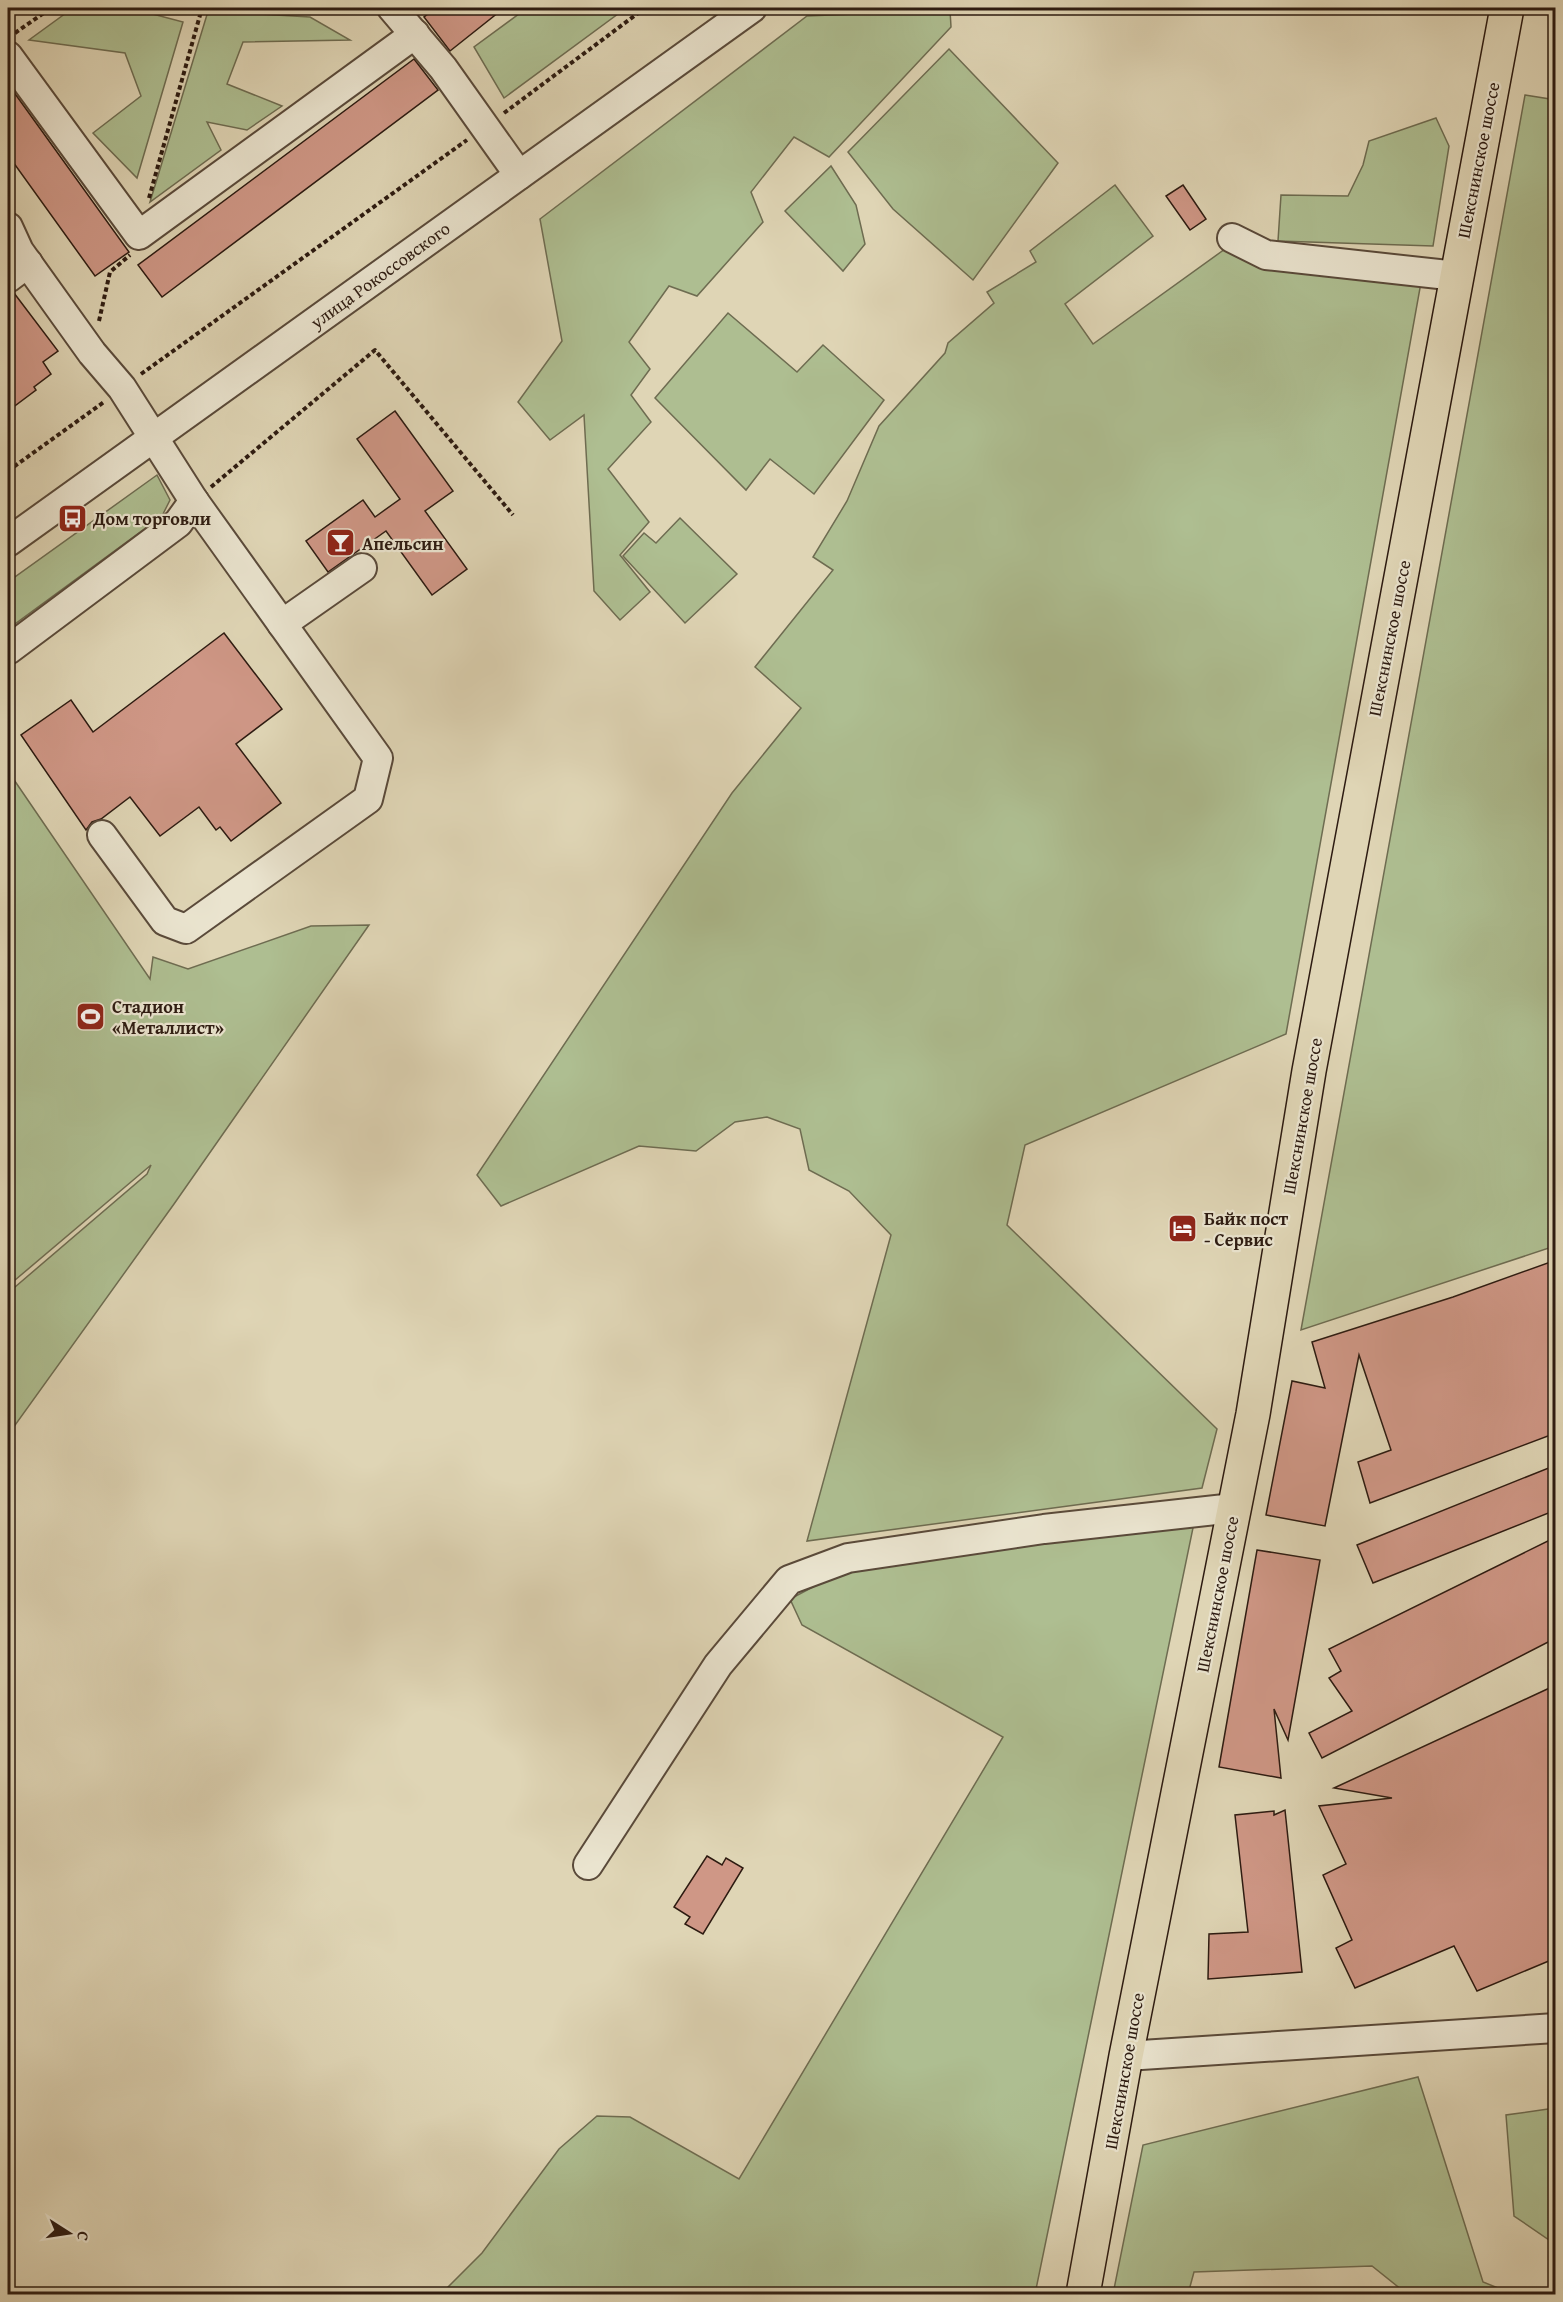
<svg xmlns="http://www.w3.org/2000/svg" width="1563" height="2302" viewBox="0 0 1563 2302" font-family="'Gentium Book Plus',serif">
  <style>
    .green { fill: #aebe91; stroke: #6e6c51; stroke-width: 1.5 }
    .building { fill: #cf9786; stroke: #2d1b11; stroke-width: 1.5 }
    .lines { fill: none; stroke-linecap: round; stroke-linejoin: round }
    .minor-casing { stroke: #5a4a3a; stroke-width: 32 }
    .major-casing { stroke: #2d1b11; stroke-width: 36 }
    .path { stroke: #2d1b11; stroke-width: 4; stroke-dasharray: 4.5 3; stroke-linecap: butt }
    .minor { stroke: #eae4cf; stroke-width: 28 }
    .major { stroke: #dfd5b5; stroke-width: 33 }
    .labels { text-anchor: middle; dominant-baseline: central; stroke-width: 4.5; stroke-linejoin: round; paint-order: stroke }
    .street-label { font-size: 18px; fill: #2d1b11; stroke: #eae4cf }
    .poi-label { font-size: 18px; font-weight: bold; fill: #2d1b11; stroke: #eae4cf; text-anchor: start }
  </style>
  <rect width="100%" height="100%" fill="#dfd5b5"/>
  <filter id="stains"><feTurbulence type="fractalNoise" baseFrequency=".00333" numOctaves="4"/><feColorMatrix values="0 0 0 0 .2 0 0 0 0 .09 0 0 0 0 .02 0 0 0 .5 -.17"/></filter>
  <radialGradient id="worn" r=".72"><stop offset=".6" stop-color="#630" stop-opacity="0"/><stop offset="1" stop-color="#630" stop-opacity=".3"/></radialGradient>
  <!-- green -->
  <g class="green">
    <polygon points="73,8 130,8 183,22 137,178 93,133 141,96 125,53 29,40"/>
    <polygon points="209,8 241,8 241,13 310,17 350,40 243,42 227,84 282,106 247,130 207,122 221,150 150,202"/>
    <polygon points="527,8 626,8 504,98 474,47"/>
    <polygon points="950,10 951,27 829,157 794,137 751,192 763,222 697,296 669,286 629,342 650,369 631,395 651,422 608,469 649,522 620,555 650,592 620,620 594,591 584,415 550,440 518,402 562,341 540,219 807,16"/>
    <polygon points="949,49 1058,163 973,280 893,209 848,152"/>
    <polygon points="1525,95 1556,100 1555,1246 1301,1330"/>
    <polygon points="1436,118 1449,146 1433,246 1278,241 1281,195 1348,196 1363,165 1369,141"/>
    <polygon points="831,166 856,205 865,244 843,271 785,211"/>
    <polygon points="1115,185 1153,236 1065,304 1093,344 1225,249 1422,277 1286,1034 1025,1145 1007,1225 1217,1429 1202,1488 807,1541 891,1235 849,1191 809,1170 800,1129 767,1117 735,1122 696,1151 639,1146 501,1206 477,1175 732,793 801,708 755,667 833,570 813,557 847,501 879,426 945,353 948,343 994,303 987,292 1036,262 1030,251"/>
    <polygon points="728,313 797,372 823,345 884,400 814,494 770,459 746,490 655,398"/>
    <polygon points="157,475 170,500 162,516 8,629 8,582"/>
    <polygon points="680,518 737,574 685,623 623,556 644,533 656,543"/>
    <polygon points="8,771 150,979 153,957 188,969 311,926 369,925 174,1204 8,1435 8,1293 147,1174 151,1165 8,1286"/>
    <polygon points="1194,1523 1035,2294 441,2294 482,2253 559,2149 597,2116 630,2117 739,2179 1003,1737 802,1625 790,1599 849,1568"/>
    <polygon points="1418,2077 1483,2282 1513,2294 1407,2294 1372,2266 1194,2272 1188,2294 1113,2294 1143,2145"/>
    <polygon points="1555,2108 1556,2108 1555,2244 1514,2216 1506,2115"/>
  </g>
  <!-- building -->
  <g class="building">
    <polygon points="436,8 504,8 450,51 424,17"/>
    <polygon points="414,59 438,90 162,297 138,265"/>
    <polygon points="8,84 129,252 95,276 8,155"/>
    <polygon points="1183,185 1206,219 1190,230 1166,196"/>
    <polygon points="14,293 58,351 43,362 51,374 34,387 36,390 8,411 8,294"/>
    <polygon points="395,411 453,491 425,511 467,569 432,595 386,531 328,572 306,541 363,500 375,517 400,499 357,439"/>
    <polygon points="224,633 282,709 236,744 281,803 231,841 220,827 216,830 199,807 160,836 130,797 101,819 92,822 86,830 21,735 71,700 93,732"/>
    <polygon points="1556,1260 1556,1433 1370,1503 1358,1462 1391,1450 1359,1355 1325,1526 1266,1515 1292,1381 1325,1388 1312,1342 1453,1297"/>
    <polygon points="1556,1465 1556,1510 1373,1583 1357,1545"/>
    <polygon points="1556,1537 1556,1638 1322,1758 1309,1733 1352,1711 1329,1678 1341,1671 1329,1649"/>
    <polygon points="1257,1550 1320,1560 1288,1740 1274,1709 1281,1778 1219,1767"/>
    <polygon points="1556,1685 1556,1958 1477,1991 1454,1946 1355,1988 1336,1948 1352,1940 1323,1875 1346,1864 1319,1806 1392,1798 1334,1788"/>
    <polygon points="1285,1810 1302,1972 1208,1979 1209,1934 1248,1932 1235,1815 1274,1811 1274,1815"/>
    <polygon points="707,1856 722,1865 726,1858 743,1868 703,1934 685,1924 690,1917 674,1907"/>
  </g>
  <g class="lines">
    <defs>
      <g id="minor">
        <polyline points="392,8 443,68 519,175"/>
        <polyline points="8,56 139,235 415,34"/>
        <polyline points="8,227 19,251 92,353 122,388 194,501 378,758 368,799 186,929 165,921 102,835"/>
        <polyline points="1232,238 1266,255 1457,276"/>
        <polyline points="8,278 28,263"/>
        <polyline points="8,542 752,8"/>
        <polyline points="282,624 362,568"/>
        <polyline points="8,650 178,523 194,501"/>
        <polyline points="588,1865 718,1665 789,1580 848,1558 1044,1529 1234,1508"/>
        <polyline points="1126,2056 1556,2028"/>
      </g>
      <polyline id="major" points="1083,2294 1126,2056 1253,1414 1309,1071 1507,8"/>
    </defs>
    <!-- minor casing -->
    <use href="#minor" class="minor-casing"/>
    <!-- major casing -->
    <use href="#major" class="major-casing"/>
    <!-- path -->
    <g class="path">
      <polyline points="15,33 51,8"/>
      <polyline points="504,113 645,8"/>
      <polyline points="149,198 202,8"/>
      <polyline points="99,321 110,272 130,255"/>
      <polyline points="141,374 467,140"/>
      <polyline points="8,471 104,402"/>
      <polyline points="211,487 375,350 513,515"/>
    </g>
    <!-- minor -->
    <use href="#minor" class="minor"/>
    <!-- major -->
    <use href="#major" class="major"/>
  </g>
  <!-- icons -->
  <defs>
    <symbol id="bus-square" viewBox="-11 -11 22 22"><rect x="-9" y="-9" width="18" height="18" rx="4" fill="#8f2418" stroke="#eae4cf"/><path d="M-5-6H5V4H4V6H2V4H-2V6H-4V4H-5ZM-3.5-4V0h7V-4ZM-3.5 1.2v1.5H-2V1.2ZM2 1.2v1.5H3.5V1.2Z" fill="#fff"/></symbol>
    <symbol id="bar-square" viewBox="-11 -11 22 22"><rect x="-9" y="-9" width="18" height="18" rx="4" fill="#8f2418" stroke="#eae4cf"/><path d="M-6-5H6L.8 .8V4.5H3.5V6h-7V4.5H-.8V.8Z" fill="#fff"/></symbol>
    <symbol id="stadium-square" viewBox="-11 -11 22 22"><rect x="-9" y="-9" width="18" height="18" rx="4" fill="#8f2418" stroke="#eae4cf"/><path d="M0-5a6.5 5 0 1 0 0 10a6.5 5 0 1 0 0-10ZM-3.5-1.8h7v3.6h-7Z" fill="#fff"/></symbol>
    <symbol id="hotel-square" viewBox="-11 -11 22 22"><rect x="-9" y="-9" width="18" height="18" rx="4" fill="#8f2418" stroke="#eae4cf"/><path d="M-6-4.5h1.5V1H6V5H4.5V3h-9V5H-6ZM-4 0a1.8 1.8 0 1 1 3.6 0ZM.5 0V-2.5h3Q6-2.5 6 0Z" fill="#fff"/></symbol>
  </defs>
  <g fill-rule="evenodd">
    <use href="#bus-square" x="56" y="502" width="33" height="33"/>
    <use href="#bar-square" x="324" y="526" width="33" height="33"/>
    <use href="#stadium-square" x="74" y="1000" width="33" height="33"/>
    <use href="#hotel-square" x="1166" y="1212" width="33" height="33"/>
  </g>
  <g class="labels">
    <!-- street labels -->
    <g class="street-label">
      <text transform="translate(1478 160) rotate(-79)">Шекснинское шоссе</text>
      <text transform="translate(380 275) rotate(-36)">улица Рокоссовского</text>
      <text transform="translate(1389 638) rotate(-79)">Шекснинское шоссе</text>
      <text transform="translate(1302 1116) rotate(-80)">Шекснинское шоссе</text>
      <text transform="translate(1217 1594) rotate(-79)">Шекснинское шоссе</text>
      <text transform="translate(1124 2071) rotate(-80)">Шекснинское шоссе</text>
    </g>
    <!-- poi labels -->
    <g class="poi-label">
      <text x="93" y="518">Дом торговли</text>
      <text x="362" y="543">Апельсин</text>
      <text x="112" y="1006">Стадион<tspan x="112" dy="21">«Металлист»</tspan></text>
      <text x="1204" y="1218">Байк пост<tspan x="1204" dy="21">- Сервис</tspan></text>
    </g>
  </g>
  <!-- margin -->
  <rect width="1563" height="2302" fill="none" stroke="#dfd5b5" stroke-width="30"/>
  <rect x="9" y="9" width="1545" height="2284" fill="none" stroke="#2d1b11" stroke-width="3"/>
  <rect x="15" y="15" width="1533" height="2272" fill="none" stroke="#2d1b11" stroke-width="1.5"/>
  <!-- north arrow -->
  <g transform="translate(69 2233) rotate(102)" stroke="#eae4cf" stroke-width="4.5" paint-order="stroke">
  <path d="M0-4.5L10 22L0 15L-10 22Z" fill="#2d1b11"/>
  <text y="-9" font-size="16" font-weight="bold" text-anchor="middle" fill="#2d1b11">С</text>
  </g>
  <rect width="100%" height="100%" filter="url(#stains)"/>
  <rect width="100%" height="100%" fill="url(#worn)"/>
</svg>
